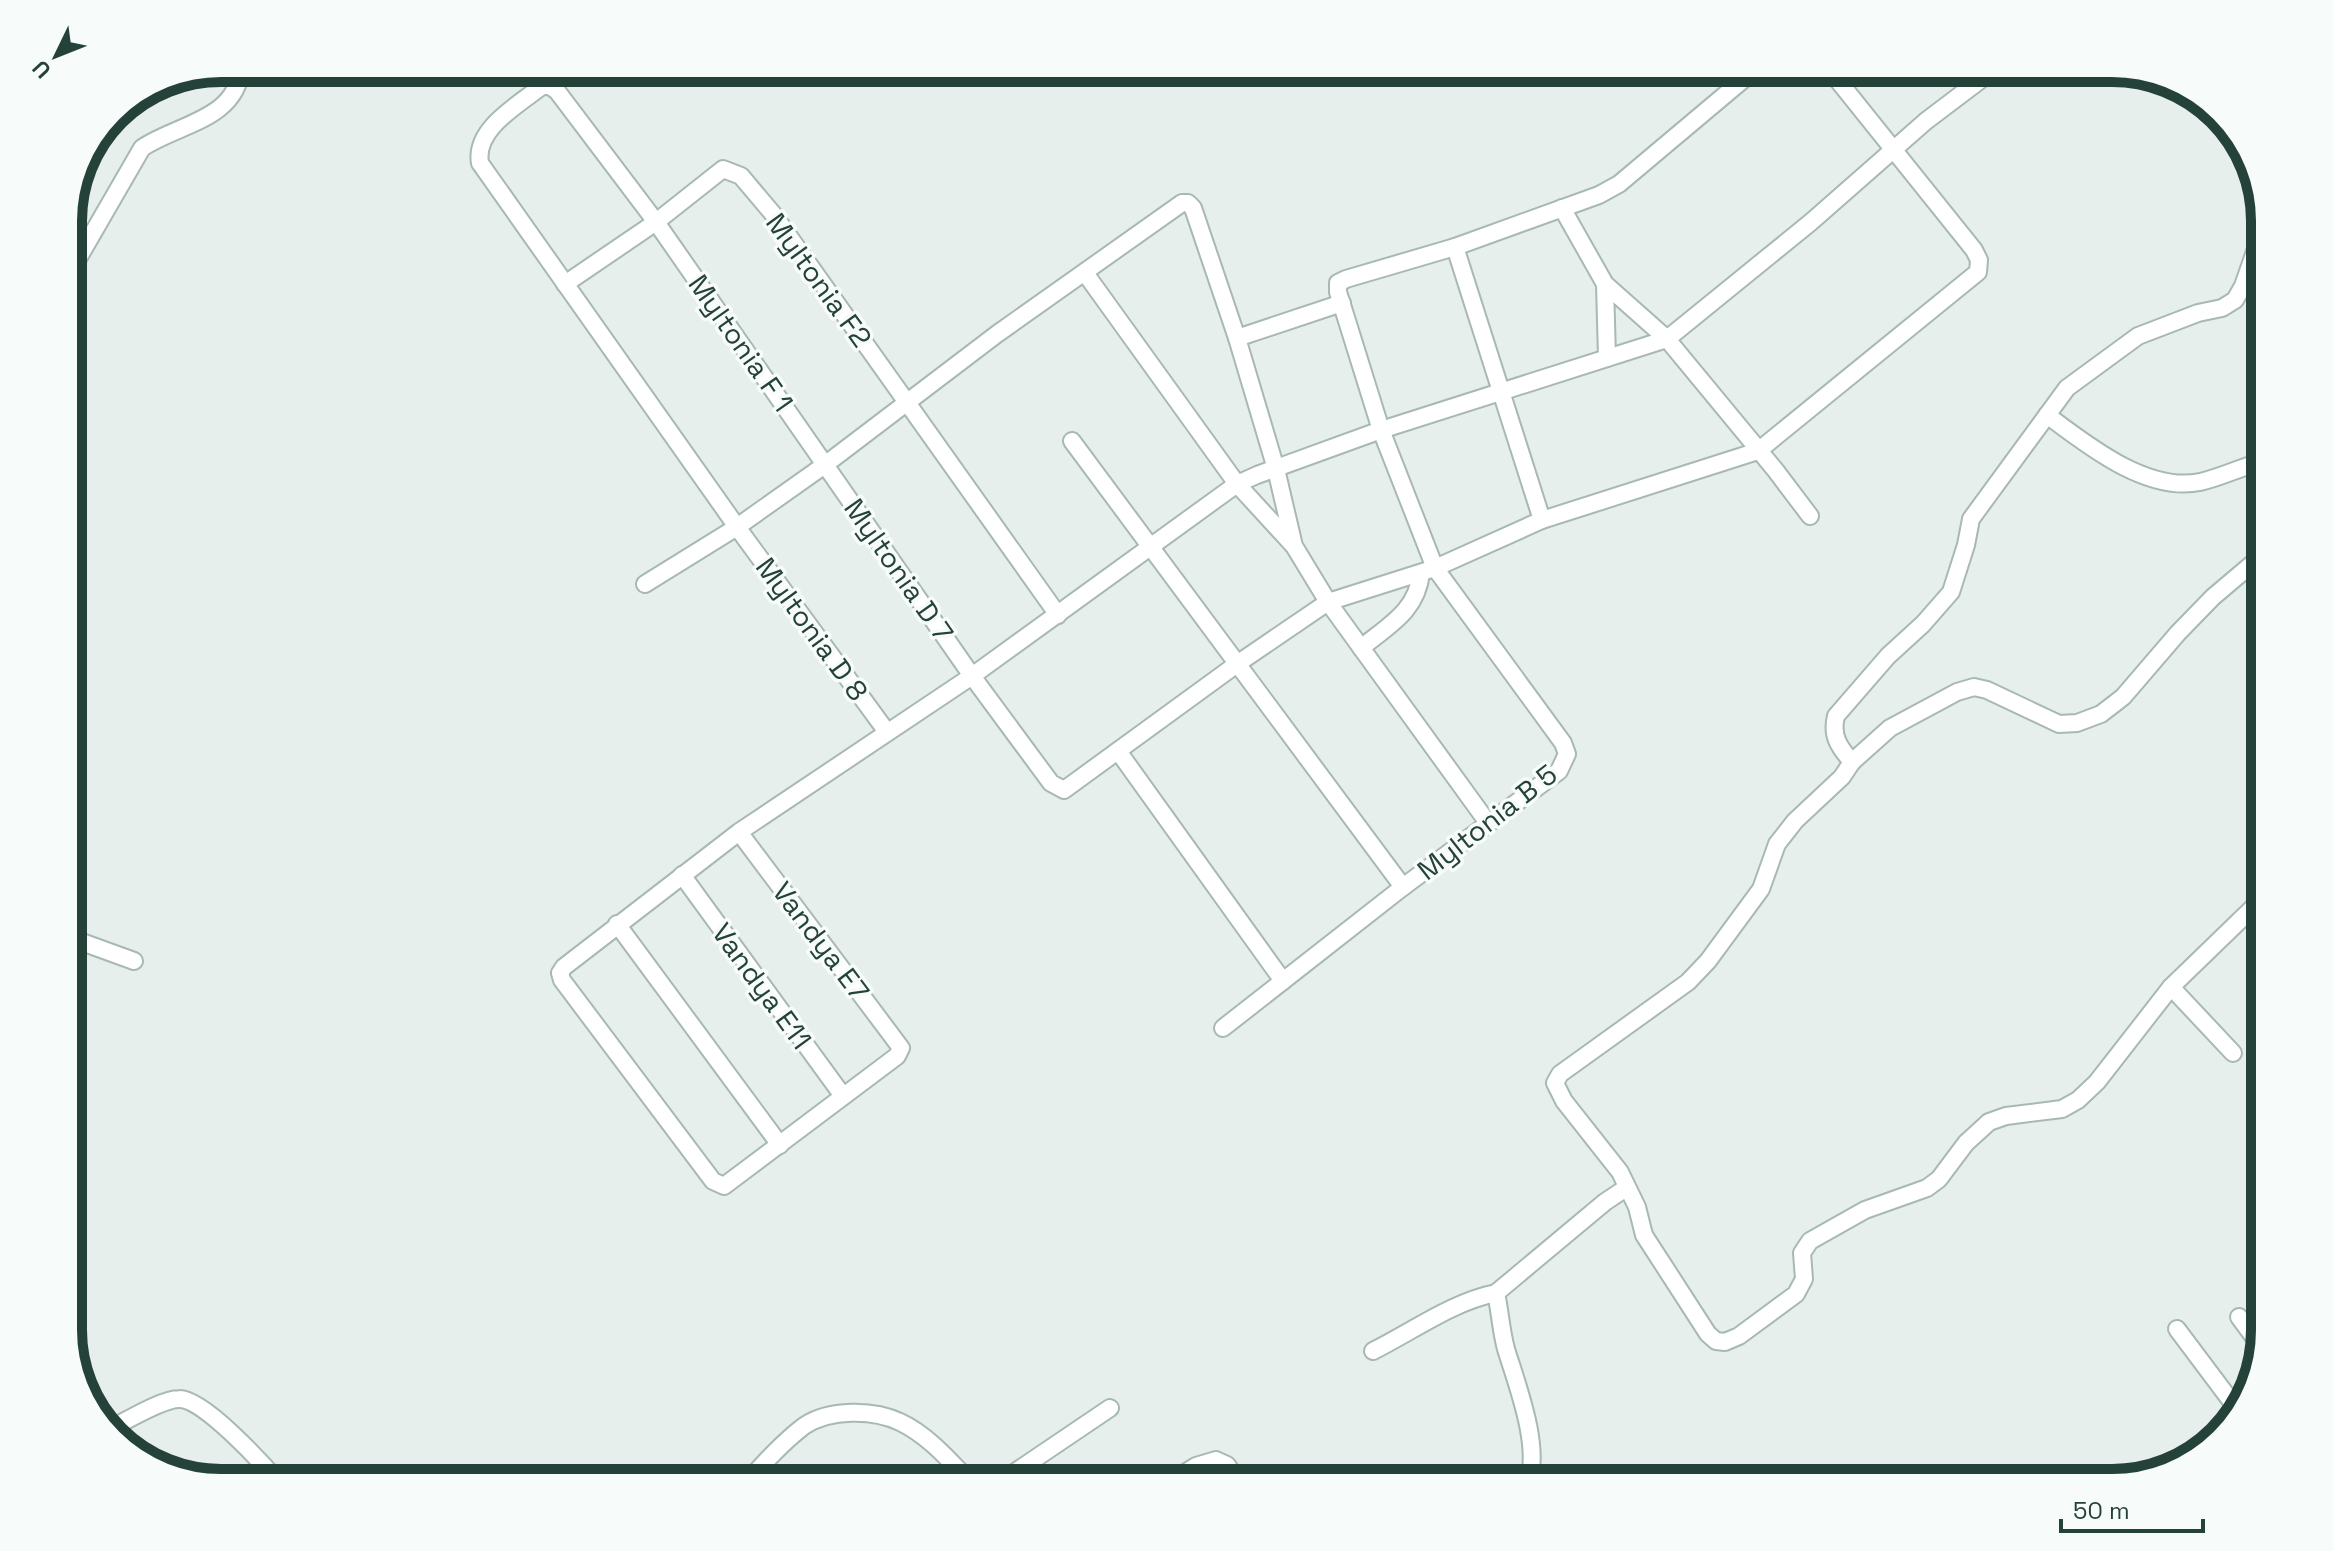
<svg xmlns="http://www.w3.org/2000/svg" width="2333" height="1551" viewBox="0 0 2333 1551" font-family="'Space Grotesk',sans-serif">
  <style>
    .lines { fill: none; stroke-linecap: round; stroke-linejoin: round }
    .street-casing { stroke: #a8b8b2; stroke-width: 20 }
    .street { stroke: #fff; stroke-width: 16 }
    .labels { text-anchor: middle; dominant-baseline: central; stroke-width: 7; stroke-linejoin: round; paint-order: stroke }
    .street-label { font-size: 28px; fill: #24423a; stroke: #f7fbf9 }
    .rim { fill: none; stroke: #24423a; stroke-width: 10 }
  </style>
  <rect width="100%" height="100%" fill="#e6efeb"/>
  <g class="lines">
    <defs>
      <g id="street">
        <polyline points="1562,208 1605,284 1667,339 1776,471 1810,516"/>
        <path d="M2265,223l-22,63 -8,14 -13,8 -24,5 -60,23 -71,52 -96,131 -5,26 -15,47 -28,32 -35,32 -52,60c-5,20 3,31 16,46l-10,15 -47,44 -18,23 -16,45 -53,72 -20,21 -128,92 -5,9 9,18 56,71 17,35 7,28 64,99 8,7 9,1 14,-6 57,-42 8,-15 -2,-26 8,-12 55,-31 62,-22 12,-9 27,-36 23,-21 17,-6 56,-7 16,-9 19,-18 74,-95 94,-91"/>
        <polyline points="1455,247 1542,520"/>
        <polyline points="1085,273 1237,484 1293,545"/>
        <path d="M68,276l74,-128c35,-24 95,-28 99,-80"/>
        <polyline points="565,284 656,222 723,169 741,176 773,214 1058,615"/>
        <polyline points="1605,284 1607,358"/>
        <polyline points="1237,338 1342,303"/>
        <path d="M2047,415c40,30 100,78 153,67 22,-5 43,-16 65,-21"/>
        <polyline points="1072,441 1403,887"/>
        <polyline points="645,584 737,527 826,464 997,334 1182,203 1188,203 1193,208 1237,338 1276,469 1294,546 1328,602 1488,823"/>
        <path d="M1361,648c28,-23 56,-37 60,-75"/>
        <path d="M887,732l-150,-205 -257,-364c-6,-34 38,-58 62,-77h8l7,5 99,131 316,454 79,107 13,7 173,-126 91,-62 107,-34 107,-48 216,-69 220,-179 1,-12 -5,-10 -146,-182"/>
        <polyline points="1118,751 1283,981"/>
        <polyline points="1852,762 1890,728 1957,692 1974,687 1987,690 2059,724 2077,723 2101,714 2123,697 2178,633 2213,597 2265,553"/>
        <polyline points="739,832 901,1048 897,1056 724,1186 713,1181 562,980 560,973 564,967 739,832 972,676 1237,484 1257,475 1381,430 1667,339 1811,222 1926,121 1996,68"/>
        <polyline points="682,875 843,1096"/>
        <polyline points="68,893 75,880"/>
        <polyline points="617,924 780,1145"/>
        <polyline points="68,937 134,961"/>
        <polyline points="2171,987 2233,1053"/>
        <polyline points="1223,1028 1403,887 1559,771 1567,754 1563,743 1435,568 1381,430 1338,292 1338,283 1346,279 1455,247 1599,195 1619,184 1757,68"/>
        <polyline points="2239,1317 2259,1344"/>
        <polyline points="2177,1329 2240,1413"/>
        <path d="M1373,1351c40,-20 79,-49 123,-58"/>
        <path d="M110,1429c16,-8 52,-30 69,-30 24,-1 84,65 100,84"/>
        <path d="M746,1483c18,-20 37,-41 58,-57 25,-17 69,-17 96,-4 28,13 51,40 71,61"/>
        <polyline points="999,1483 1110,1408"/>
        <polyline points="1169,1483 1196,1466 1216,1460 1227,1465 1239,1483"/>
        <path d="M1528,1483c13,-37 -11,-98 -22,-134 -5,-18 -6,-38 -10,-56l109,-91 21,-14"/>
      </g>
    </defs>
    <!-- street casing -->
    <use href="#street" class="street-casing"/>
    <!-- street -->
    <use href="#street" class="street"/>
  </g>
  <g class="labels">
    <!-- street labels -->
    <g class="street-label">
      <text transform="translate(819 280) rotate(54)">Myltonia F2</text>
      <text transform="translate(741 343) rotate(55)">Myltonia F 1</text>
      <text transform="translate(899 570) rotate(55)">Myltonia D 7</text>
      <text transform="translate(812 629) rotate(54)">Myltonia D 8</text>
      <text transform="translate(1487 822) rotate(-38)">Myltonia B 5</text>
      <text transform="translate(821 941) rotate(53)">Vandya E7</text>
      <text transform="translate(762 986) rotate(54)">Vandya E11</text>
    </g>
  </g>
  <!-- crop -->
  <path d="M0 0H2333V1551H0ZM221 82H2112A139 139 0 0 1 2251 221V1330A139 139 0 0 1 2112 1469H221A139 139 0 0 1 82 1330V221A139 139 0 0 1 221 82Z" fill="#f7fbf9" fill-rule="evenodd"/>
  <path class="rim" d="M221 82H2112A139 139 0 0 1 2251 221V1330A139 139 0 0 1 2112 1469H221A139 139 0 0 1 82 1330V221A139 139 0 0 1 221 82Z"/>
  <!-- north arrow -->
  <g transform="translate(56 56) rotate(227)" stroke="#f7fbf9" stroke-width="6" paint-order="stroke">
  <path d="M0-6L14 30L0 20L-14 30Z" fill="#24423a"/>
  <text y="-12" font-size="22" font-weight="bold" text-anchor="middle" fill="#24423a">U</text>
  </g>
  <!-- scale -->
  <path d="M2061 1519v12h142v-12" fill="none" stroke="#24423a" stroke-width="4"/>
  <text x="2073" y="1519" font-size="24" fill="#24423a" stroke="#f7fbf9" stroke-width="6" paint-order="stroke">50 m</text>
</svg>
